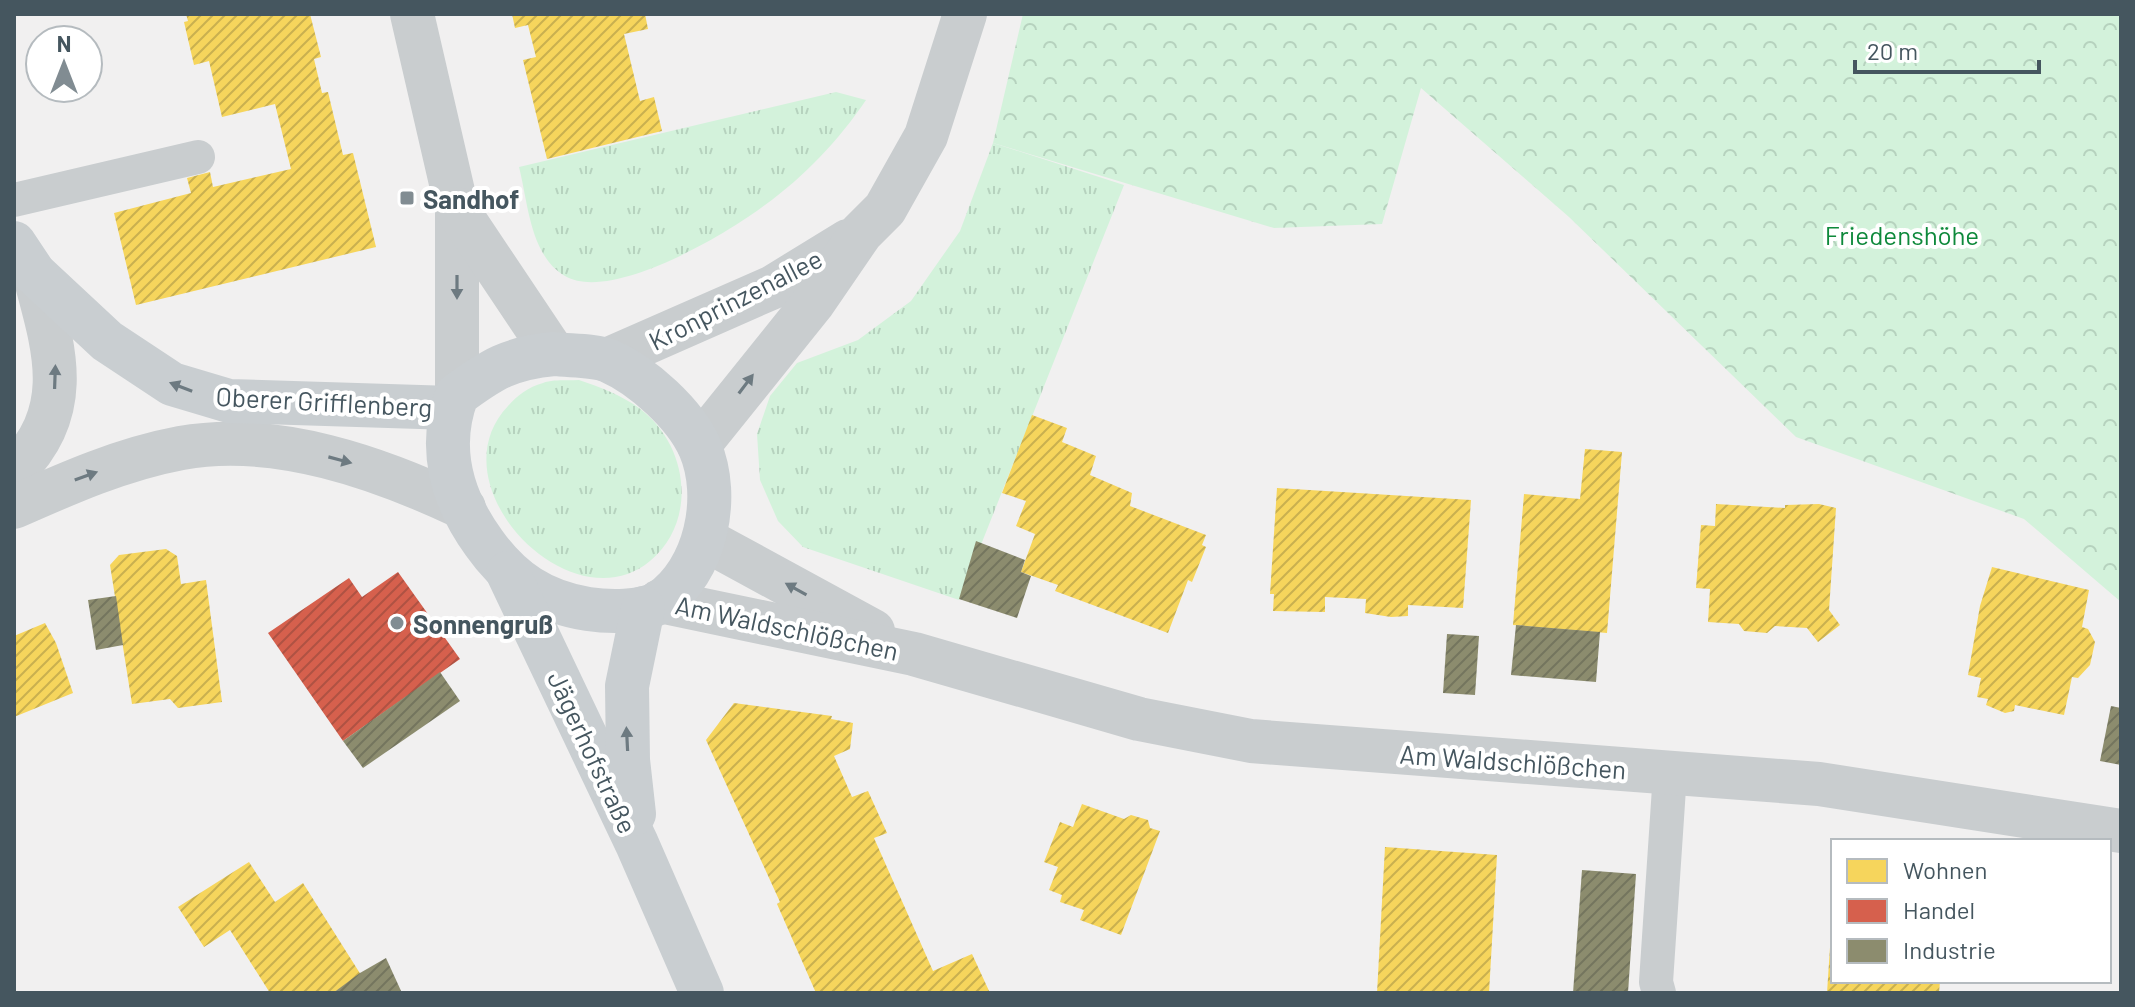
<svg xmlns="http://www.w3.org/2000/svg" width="2135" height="1007" viewBox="0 0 2135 1007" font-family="Barlow,sans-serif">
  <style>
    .grass { fill: url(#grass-tufts) }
    .forest { fill: url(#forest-crowns) }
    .homes { fill: url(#homes-hatch) }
    .shops { fill: url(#shops-hatch) }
    .industry { fill: url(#industry-hatch) }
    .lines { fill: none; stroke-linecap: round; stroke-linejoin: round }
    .service { stroke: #c9cdcf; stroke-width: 34 }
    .minor { stroke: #c9cdcf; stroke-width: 44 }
    .tertiary { stroke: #c9cdcf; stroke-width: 44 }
    .secondary { stroke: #c9ced1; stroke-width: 44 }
    .oneway { fill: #6d7a81 }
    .poi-dot { fill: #818c92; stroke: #fff; stroke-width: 3 }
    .labels { text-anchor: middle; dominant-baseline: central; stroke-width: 8; stroke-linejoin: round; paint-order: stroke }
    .poi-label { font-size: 26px; font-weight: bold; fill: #45565f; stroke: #fff; text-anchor: start }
    .park-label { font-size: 26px; fill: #0e893b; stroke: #fff }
    .street-label { font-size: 26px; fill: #45565f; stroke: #fff }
  </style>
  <defs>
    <pattern id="grass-tufts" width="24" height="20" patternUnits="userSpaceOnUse" patternTransform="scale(2)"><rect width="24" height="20" fill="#d3f2db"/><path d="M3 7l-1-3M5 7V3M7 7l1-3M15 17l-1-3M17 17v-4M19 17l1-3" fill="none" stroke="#b6d2be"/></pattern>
    <pattern id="forest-crowns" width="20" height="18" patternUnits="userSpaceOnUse" patternTransform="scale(2)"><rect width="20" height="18" fill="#d3f2db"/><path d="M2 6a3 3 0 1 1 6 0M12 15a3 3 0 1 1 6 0" fill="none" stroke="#b6d2be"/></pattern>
    <pattern id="homes-hatch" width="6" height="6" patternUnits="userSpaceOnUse" patternTransform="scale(2)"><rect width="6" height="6" fill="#f6d55c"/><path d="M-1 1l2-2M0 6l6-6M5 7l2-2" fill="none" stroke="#c9b04f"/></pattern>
    <pattern id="shops-hatch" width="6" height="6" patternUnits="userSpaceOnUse" patternTransform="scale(2)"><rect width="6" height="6" fill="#d6604d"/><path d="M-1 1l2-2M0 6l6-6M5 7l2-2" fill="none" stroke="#af5243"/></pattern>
    <pattern id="industry-hatch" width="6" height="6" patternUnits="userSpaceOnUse" patternTransform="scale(2)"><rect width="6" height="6" fill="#8c8c6e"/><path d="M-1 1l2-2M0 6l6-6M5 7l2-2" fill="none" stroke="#74755e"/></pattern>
  </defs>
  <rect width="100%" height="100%" fill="#f1f0f0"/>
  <!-- grass -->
  <g class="grass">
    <path d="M836,92l30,8c-27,40 -62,77 -101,105 -38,29 -154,98 -200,71 -35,-20 -37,-74 -46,-109z"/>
    <polygon points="993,143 1124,185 959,600 803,547 778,521 760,480 757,434 770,396 797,363 858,340 911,301 960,231"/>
    <path d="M579,380c21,7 42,15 60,28 50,37 59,113 11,153 -79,66 -217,-76 -142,-155 10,-11 20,-19 35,-23 10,-4 24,-2 36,-3z"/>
  </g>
  <!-- forest -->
  <polygon class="forest" points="1023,14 2121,14 2121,602 2024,519 1796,437 1569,217 1421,88 1382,224 1274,228 993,143"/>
  <!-- homes -->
  <g class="homes">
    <polygon points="186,14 310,14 321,57 314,59 322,93 328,92 343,155 353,153 376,247 136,305 114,213 191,193 187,178 210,172 213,187 291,169 275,104 222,117 209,61 194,65 184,22 188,21"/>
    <polygon points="512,14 645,14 648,29 624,34 640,101 654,97 662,131 547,159 523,60 536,57 528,25 515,28"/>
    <polygon points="1032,415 1067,428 1062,442 1096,456 1090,475 1132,493 1130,506 1206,535 1202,545 1206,547 1192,582 1188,580 1168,633 1055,591 1058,585 1021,572 1035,534 1016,526 1026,501 1002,493"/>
    <polygon points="1585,449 1622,452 1607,633 1513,625 1524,494 1580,499"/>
    <polygon points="1277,488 1471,500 1463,608 1408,605 1408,616 1391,617 1365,613 1366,599 1325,597 1325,612 1273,611 1274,594 1270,594"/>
    <polygon points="1716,504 1785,508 1785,505 1819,504 1836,508 1829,610 1840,625 1818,642 1807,628 1775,626 1767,633 1744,631 1739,624 1708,622 1710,589 1696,588 1701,525 1715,526"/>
    <polygon points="166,549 177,556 181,584 206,580 222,702 178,708 170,699 132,704 110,565 119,555"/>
    <polygon points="1992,567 2089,590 2082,627 2088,629 2095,642 2090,665 2078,678 2072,677 2064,715 2015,705 2014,711 2005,713 1986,705 1988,699 1977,697 1981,678 1968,675 1980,606"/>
    <polygon points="45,623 56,643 73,693 14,717 14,636"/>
    <polygon points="734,703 832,716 831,719 853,723 850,749 834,756 852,797 868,791 887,833 874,838 933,971 972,954 990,993 816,993 777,904 780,902 706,740"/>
    <polygon points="1082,804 1124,819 1131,815 1148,820 1150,828 1160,831 1121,935 1080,920 1084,910 1060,902 1062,895 1049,890 1058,867 1044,862 1060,822 1073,827"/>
    <polygon points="1385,847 1497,855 1489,993 1377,993"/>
    <polygon points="249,862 275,902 303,883 361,975 333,993 270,993 230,930 204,947 178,907"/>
    <polygon points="1831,932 1833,981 1940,981 1939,993 1827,993"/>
  </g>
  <!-- shops -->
  <polygon class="shops" points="398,572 460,659 343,741 268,633 349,578 362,597"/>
  <!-- industry -->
  <g class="industry">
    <polygon points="976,541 1025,560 1021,572 1031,576 1017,618 959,599"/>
    <polygon points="116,596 123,645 96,650 88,600"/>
    <polygon points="1516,625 1600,632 1596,682 1511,675"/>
    <polygon points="1447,634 1479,636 1475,695 1443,693"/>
    <polygon points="440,672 460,701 363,768 343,741"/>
    <polygon points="2111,706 2121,708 2121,765 2100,761"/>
    <polygon points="1582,870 1636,874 1628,993 1573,993"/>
    <polygon points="386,958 402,993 333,993 360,973"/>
  </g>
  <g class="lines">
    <!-- service -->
    <g class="service">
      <polyline points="14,200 198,157"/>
      <polyline points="1659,993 1656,982 1670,773"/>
    </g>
    <!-- minor -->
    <g class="minor">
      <polyline points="607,360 773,287 848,241"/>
      <polyline points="699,445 813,303 861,233 885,209 926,136 965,14"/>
      <path d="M14,471c62,-61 40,-123 20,-198"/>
      <path d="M14,507c54,-24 108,-48 167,-59 95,-17 199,20 283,60"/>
    </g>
    <!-- tertiary -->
    <g class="tertiary">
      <polyline points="412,14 457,209 457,395"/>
      <polyline points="457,209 554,354"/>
      <polyline points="704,539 873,631"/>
      <polyline points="660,601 914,654 1139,719 1251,741 1819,784 2121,831"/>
    </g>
    <!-- secondary -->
    <g class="secondary">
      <polyline points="14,243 34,273 107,341 172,384 229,401 452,408"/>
      <path d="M554,354c17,2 40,1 55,7 34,15 76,53 91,87 21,49 6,123 -40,154 -18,11 -52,10 -72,7 -45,-7 -77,-28 -104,-66 -32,-44 -47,-95 -27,-148 35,-26 53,-37 97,-41z"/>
      <polyline points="508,573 637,844 702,993"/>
      <polyline points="634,814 628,760 627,686 643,608"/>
    </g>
  </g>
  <!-- one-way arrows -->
  <defs><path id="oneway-solid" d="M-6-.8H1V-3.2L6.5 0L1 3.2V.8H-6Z" transform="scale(2)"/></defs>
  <g class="oneway">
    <use href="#oneway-solid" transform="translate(457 287) rotate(90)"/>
    <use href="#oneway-solid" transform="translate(55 377) rotate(-88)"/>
    <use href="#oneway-solid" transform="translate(746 384) rotate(-53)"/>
    <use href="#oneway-solid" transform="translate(181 387) rotate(-159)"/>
    <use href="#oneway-solid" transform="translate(340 460) rotate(15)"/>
    <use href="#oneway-solid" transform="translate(86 476) rotate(-20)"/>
    <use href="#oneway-solid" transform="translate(796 589) rotate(-151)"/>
    <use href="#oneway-solid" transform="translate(627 739) rotate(-93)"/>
  </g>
  <!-- markers -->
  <g class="poi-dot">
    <rect x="399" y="190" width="16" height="16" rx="4"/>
    <circle cx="397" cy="623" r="8"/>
  </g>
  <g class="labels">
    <!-- poi labels -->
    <g class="poi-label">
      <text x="423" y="198">Sandhof</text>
      <text x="413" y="623">Sonnengruß</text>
    </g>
    <!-- park labels -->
    <g class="park-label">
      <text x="1902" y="234">Friedenshöhe</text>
    </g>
    <!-- street labels -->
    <g class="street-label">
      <text transform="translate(735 299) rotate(-27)">Kronprinzenallee</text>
      <text transform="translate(324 401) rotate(3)">Oberer Grifflenberg</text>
      <text transform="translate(787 627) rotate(12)">Am Waldschlößchen</text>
      <text transform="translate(593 752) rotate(65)">Jägerhofstraße</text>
      <text transform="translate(1513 761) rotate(4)">Am Waldschlößchen</text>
    </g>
  </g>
  <!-- border -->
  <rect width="2135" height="1007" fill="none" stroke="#45565f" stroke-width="32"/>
  <!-- legend -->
  <rect x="1831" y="839" width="280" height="144" fill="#ffffff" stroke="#b5bbbf" stroke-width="2"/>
  <rect x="1847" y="859" width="40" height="24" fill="#f6d55c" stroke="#b5bbbf" stroke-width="2"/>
  <text x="1903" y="879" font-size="24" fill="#45565f">Wohnen</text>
  <rect x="1847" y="899" width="40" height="24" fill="#d6604d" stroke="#b5bbbf" stroke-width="2"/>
  <text x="1903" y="919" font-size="24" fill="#45565f">Handel</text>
  <rect x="1847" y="939" width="40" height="24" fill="#8c8c6e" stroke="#b5bbbf" stroke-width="2"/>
  <text x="1903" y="959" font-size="24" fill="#45565f">Industrie</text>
  <!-- north arrow -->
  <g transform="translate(64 64)"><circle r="38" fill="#ffffff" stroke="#b5bbbf" stroke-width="2"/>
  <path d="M0-6L14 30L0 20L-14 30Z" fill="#818c92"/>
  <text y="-12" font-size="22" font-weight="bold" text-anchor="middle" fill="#45565f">N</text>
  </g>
  <!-- scale -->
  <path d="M1855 60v12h184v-12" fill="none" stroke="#45565f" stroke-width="4"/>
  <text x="1867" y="60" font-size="24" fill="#45565f" stroke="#ffffff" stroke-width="6" paint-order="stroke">20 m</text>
</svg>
